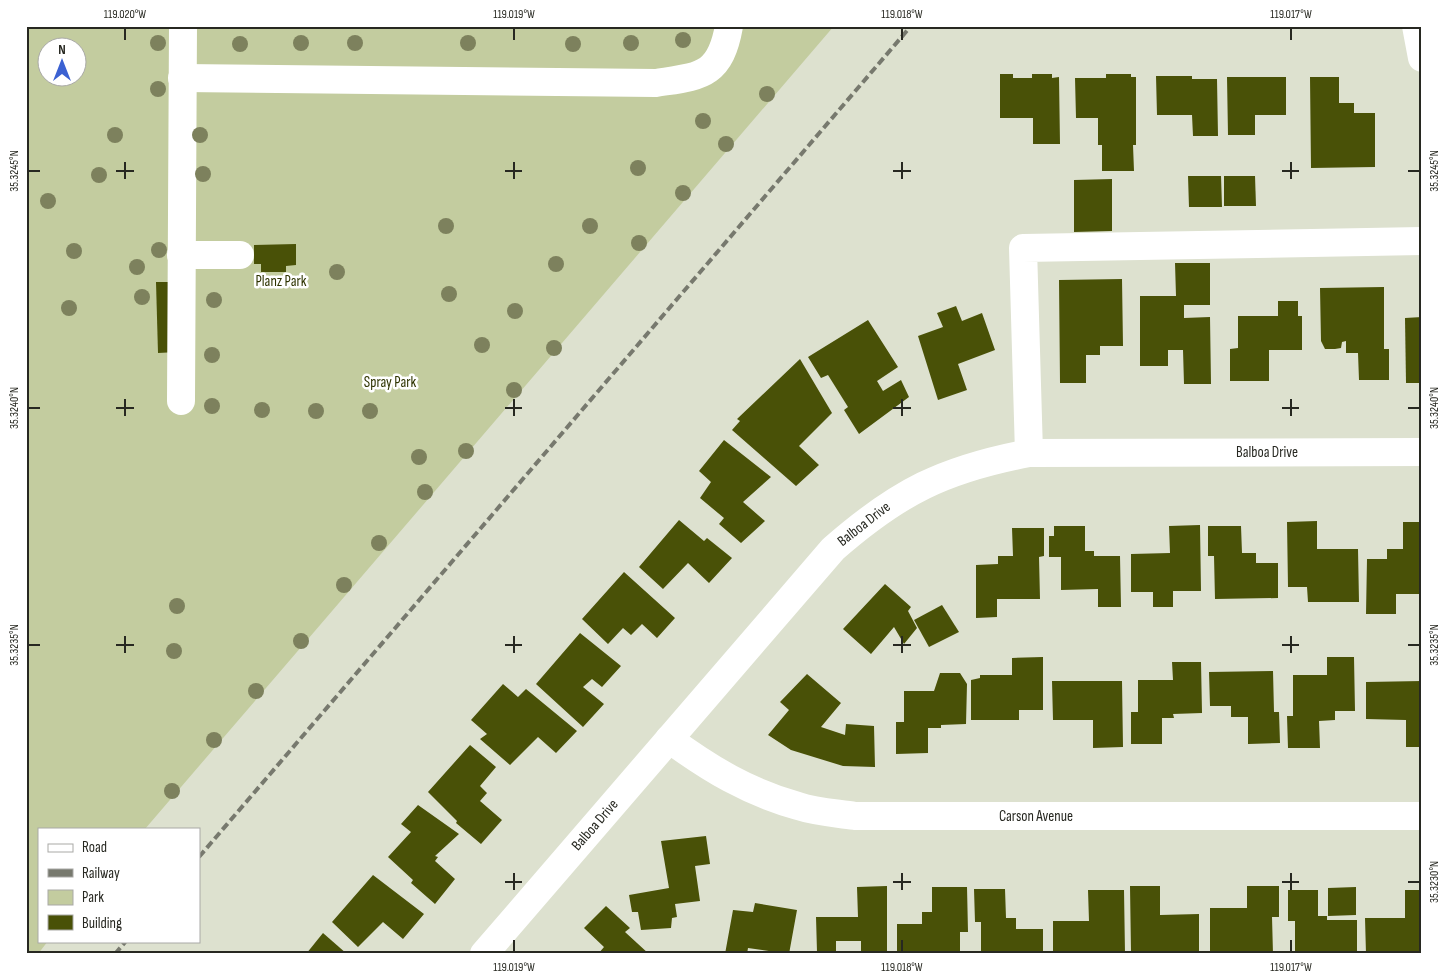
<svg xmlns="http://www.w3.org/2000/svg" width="1448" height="980" viewBox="0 0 1448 980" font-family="'Sofia Sans Condensed',sans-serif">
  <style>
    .green { fill: #c3cc9f; fill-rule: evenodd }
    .building { fill: #495107 }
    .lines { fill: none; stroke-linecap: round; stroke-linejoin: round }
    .path { stroke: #a0a394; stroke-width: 3; stroke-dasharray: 4 2.5; stroke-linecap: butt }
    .minor { stroke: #fff; stroke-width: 28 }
    .rail { stroke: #77796e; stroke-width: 4; stroke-dasharray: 8 4; stroke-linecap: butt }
    .tree { fill: #7d815d }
    .ticks { fill: none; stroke: #272821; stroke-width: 2 }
    .labels { text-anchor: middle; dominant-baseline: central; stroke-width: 5; stroke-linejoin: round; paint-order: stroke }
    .park-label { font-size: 15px; fill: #2e3300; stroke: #fff }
    .street-label { font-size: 15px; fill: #272821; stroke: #fff }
    .neatline { fill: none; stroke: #272821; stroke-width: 2 }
    .ticks-label { font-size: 12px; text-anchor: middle; fill: #272821 }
  </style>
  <rect width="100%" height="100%" fill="#dde1cf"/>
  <!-- green -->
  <path class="green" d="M26,26h808l-689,803h-106v112h9l-10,13h-12zM48,48h30v30h-30z"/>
  <!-- building -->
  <g class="building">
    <polygon points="1000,74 1013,74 1013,78 1032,78 1032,74 1052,74 1052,78 1059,77 1060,144 1033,144 1033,118 1000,118"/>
    <polygon points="1106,74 1131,74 1131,77 1136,77 1136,145 1133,145 1134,171 1102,171 1102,145 1098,145 1098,118 1076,118 1075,78 1106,78"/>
    <polygon points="1156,76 1192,76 1192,79 1217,79 1218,136 1193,136 1192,115 1157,115"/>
    <polygon points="1227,77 1286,77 1286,115 1255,115 1255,135 1228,135"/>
    <polygon points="1310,77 1339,77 1339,103 1354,103 1354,113 1375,113 1375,167 1311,168"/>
    <polygon points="1188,176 1221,176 1222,207 1189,207"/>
    <polygon points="1224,176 1255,176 1256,206 1224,206"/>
    <polygon points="1112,179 1112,231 1074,232 1074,180"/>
    <polygon points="296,244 296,265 286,266 286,272 261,272 261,264 254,264 254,245"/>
    <polygon points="1175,263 1210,263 1210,305 1184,305 1184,318 1210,317 1211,384 1184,384 1183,350 1168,350 1168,366 1140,366 1140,296 1176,296"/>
    <polygon points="1122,279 1123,346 1100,346 1100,355 1086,355 1086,383 1060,383 1059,280"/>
    <polygon points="156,282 176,282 177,352 158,353"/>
    <polygon points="1384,287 1384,349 1389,349 1389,380 1359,380 1358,353 1346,353 1346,341 1342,342 1341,348 1335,349 1325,349 1321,341 1320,288"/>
    <polygon points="1278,301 1298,301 1298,316 1302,316 1302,350 1269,350 1269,381 1230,381 1230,349 1238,348 1238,316 1278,316"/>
    <polygon points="956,306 962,321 982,313 995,350 958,364 967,390 938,400 918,336 943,327 937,313"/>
    <polygon points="1422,317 1422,383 1406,383 1405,318"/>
    <polygon points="868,320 898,367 877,381 883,391 901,380 909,397 859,434 844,410 848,407 828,375 821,378 808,357"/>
    <polygon points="800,359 832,413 799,446 819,465 796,486 732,430 740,421 737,419"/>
    <polygon points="724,440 771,477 743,502 765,521 741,543 719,524 724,518 700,498 711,482 699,471"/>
    <polygon points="679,520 704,541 707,538 732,558 709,583 688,563 663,589 639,567"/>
    <polygon points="1317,521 1317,549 1358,549 1359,602 1308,602 1307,587 1288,587 1287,522"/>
    <polygon points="1403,522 1422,522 1422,594 1396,594 1396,614 1366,614 1367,559 1387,559 1387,549 1403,549"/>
    <polygon points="1200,525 1201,591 1173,591 1173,607 1153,607 1153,592 1131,592 1131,554 1170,553 1169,526"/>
    <polygon points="1054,526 1085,526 1085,551 1094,551 1094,556 1120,556 1121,607 1098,607 1098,589 1061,590 1061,557 1049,557 1049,536 1054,536"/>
    <polygon points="1208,526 1241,526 1242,553 1256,553 1256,563 1278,563 1278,598 1215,599 1214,556 1208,556"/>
    <polygon points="1012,528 1044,528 1044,556 1039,557 1040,599 997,599 997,617 976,618 976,565 998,564 998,556 1013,556"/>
    <polygon points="624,572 675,618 657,638 642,624 631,635 623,628 608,644 582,619"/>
    <polygon points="885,584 911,607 908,611 917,628 904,644 894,627 871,654 843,629"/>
    <polygon points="942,605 959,632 929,647 914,620"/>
    <polygon points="580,633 621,666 602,687 592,679 583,687 604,704 583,727 536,684"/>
    <polygon points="1043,657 1043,710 1019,710 1019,720 971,720 971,680 980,678 980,675 1012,675 1012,658"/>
    <polygon points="1327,657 1354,657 1355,711 1335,711 1335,720 1319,721 1320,748 1288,748 1287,716 1293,716 1293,675 1327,675"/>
    <polygon points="1172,662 1201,662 1202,713 1173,714 1174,718 1162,718 1162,744 1131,744 1131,712 1138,712 1138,680 1173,680"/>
    <polygon points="1273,671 1274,712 1279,712 1280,743 1248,744 1248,717 1231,717 1231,706 1210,706 1209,672"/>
    <polygon points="940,673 960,673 967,684 966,724 941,725 941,728 928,728 928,753 896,754 896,722 904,722 904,691 934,691"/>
    <polygon points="807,674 841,703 821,727 845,735 846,724 874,726 875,767 843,766 791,750 768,735 789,710 780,702"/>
    <polygon points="1052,681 1122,681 1123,747 1093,748 1093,720 1053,720"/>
    <polygon points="1422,681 1422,747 1406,747 1406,720 1366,719 1366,682"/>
    <polygon points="503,684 518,697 526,689 577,731 556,753 538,737 510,765 480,739 487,734 471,720"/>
    <polygon points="470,745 496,767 480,786 487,793 480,801 502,820 481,844 456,823 457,821 428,792"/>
    <polygon points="418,805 459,834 435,856 438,857 435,861 455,879 435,904 411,883 413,880 388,857 411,832 401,824"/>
    <polygon points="706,836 710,864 695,866 700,901 675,904 677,917 672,918 671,928 641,930 638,912 632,912 629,895 669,888 661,841"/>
    <polygon points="373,875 424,914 403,939 383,922 358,947 332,922"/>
    <polygon points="887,886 887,954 861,954 861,941 836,941 836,952 817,952 816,917 858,917 857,887"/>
    <polygon points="1130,886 1160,886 1160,915 1199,914 1199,953 1131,952"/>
    <polygon points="1247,886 1279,886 1279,917 1272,917 1273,954 1210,954 1210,908 1247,908"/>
    <polygon points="932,887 967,887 968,932 960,932 960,954 897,954 897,924 922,924 922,912 932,912"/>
    <polygon points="1356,887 1356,915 1328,916 1328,888"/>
    <polygon points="974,889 1005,889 1006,918 1016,918 1016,929 1043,929 1043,954 981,954 981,922 975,922"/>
    <polygon points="1088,890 1124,890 1125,954 1053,954 1053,921 1089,921"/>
    <polygon points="1288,890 1318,890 1318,916 1327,916 1327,920 1357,920 1357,953 1295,954 1295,921 1288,921"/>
    <polygon points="1405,890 1422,890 1422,954 1366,954 1365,918 1405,918"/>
    <polygon points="755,903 797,910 789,954 748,948 747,954 725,954 733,910 753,912"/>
    <polygon points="606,906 630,928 625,932 649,954 598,954 604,947 584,928"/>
    <polygon points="323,933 347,954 306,954"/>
  </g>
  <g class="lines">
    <!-- path -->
    <polyline class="path" points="755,27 832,26"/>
    <!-- minor -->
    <g class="minor">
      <polyline points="1416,26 1422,58"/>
      <path d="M182,78l474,5c44,-7 64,-6 73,-57"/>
      <polyline points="181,255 240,255"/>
      <polyline points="181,401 183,26"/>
      <polyline points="1029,453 1023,248 1422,241"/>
      <path d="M669,739c41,30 79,53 129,67 18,6 38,7 57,10h567"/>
      <path d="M484,954l349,-405c65,-57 111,-80 196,-96l393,-1"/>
    </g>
    <!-- rail -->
    <g class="rail">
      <polyline points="199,857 911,26"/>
      <polyline points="115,954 126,941"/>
    </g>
  </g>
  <!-- trees -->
  <g class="tree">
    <circle cx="683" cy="40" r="8"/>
    <circle cx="158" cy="43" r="8"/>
    <circle cx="301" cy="43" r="8"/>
    <circle cx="355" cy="43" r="8"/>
    <circle cx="468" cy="43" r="8"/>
    <circle cx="631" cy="43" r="8"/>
    <circle cx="240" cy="44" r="8"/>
    <circle cx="573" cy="44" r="8"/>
    <circle cx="158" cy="89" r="8"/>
    <circle cx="767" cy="94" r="8"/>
    <circle cx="703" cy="121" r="8"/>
    <circle cx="115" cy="135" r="8"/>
    <circle cx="200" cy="135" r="8"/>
    <circle cx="726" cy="144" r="8"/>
    <circle cx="638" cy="168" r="8"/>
    <circle cx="203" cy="174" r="8"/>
    <circle cx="99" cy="175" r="8"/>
    <circle cx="683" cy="193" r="8"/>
    <circle cx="48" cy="201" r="8"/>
    <circle cx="446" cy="226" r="8"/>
    <circle cx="590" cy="226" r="8"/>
    <circle cx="639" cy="243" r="8"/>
    <circle cx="159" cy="250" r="8"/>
    <circle cx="74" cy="251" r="8"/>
    <circle cx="556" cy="264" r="8"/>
    <circle cx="137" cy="267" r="8"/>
    <circle cx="337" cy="272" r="8"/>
    <circle cx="449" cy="294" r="8"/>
    <circle cx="142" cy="297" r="8"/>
    <circle cx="214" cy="300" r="8"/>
    <circle cx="69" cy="308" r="8"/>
    <circle cx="515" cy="311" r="8"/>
    <circle cx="482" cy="345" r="8"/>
    <circle cx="554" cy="348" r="8"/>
    <circle cx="212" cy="355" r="8"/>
    <circle cx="514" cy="390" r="8"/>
    <circle cx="212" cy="406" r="8"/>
    <circle cx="262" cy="410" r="8"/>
    <circle cx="316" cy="411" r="8"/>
    <circle cx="370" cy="411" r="8"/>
    <circle cx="466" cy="451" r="8"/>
    <circle cx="419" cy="457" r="8"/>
    <circle cx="425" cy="492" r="8"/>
    <circle cx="379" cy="543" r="8"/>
    <circle cx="344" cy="585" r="8"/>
    <circle cx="177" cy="606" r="8"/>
    <circle cx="301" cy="641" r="8"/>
    <circle cx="174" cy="651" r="8"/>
    <circle cx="256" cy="691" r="8"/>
    <circle cx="214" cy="740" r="8"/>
    <circle cx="172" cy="791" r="8"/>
  </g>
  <!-- ticks -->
  <path class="ticks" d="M125,28v12M514,28v12M902,28v12M1291,28v12M125,162v17M514,162v17M902,162v17M1291,162v17M28,171h12M116,171h18M505,171h17M893,171h18M1282,171h17M1408,171h12M125,399v17M514,399v17M902,399v17M1291,399v17M28,408h12M116,408h18M505,408h17M893,408h18M1282,408h17M1408,408h12M125,636v17M514,636v17M902,636v17M1291,636v17M28,645h12M116,645h18M505,645h17M893,645h18M1282,645h17M1408,645h12M514,873v17M902,873v17M1291,873v17M505,882h17M893,882h18M1282,882h17M1408,882h12M514,940v12M902,940v12M1291,940v12"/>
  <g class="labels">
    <!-- park labels -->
    <g class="park-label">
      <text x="281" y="281">Planz Park</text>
      <text x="390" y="382">Spray Park</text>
    </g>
    <!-- street labels -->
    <g class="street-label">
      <text x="1267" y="452">Balboa Drive</text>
      <text transform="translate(864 524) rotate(-38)">Balboa Drive</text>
      <text x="1036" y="816">Carson Avenue</text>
      <text transform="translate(595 825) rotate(-49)">Balboa Drive</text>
    </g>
  </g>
  <!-- border -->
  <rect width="1448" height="980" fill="none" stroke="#ffffff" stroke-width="55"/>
  <!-- legend -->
  <rect x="38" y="828" width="162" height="115" fill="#ffffff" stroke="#a9a9a6"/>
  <rect x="48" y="844" width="25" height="8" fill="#ffffff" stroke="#a9a9a6"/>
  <text x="82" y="852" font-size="15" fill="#272821">Road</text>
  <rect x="48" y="869" width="25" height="8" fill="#77796e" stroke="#a9a9a6"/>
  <text x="82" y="878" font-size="15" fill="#272821">Railway</text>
  <rect x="48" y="890" width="25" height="15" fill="#c3cc9f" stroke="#a9a9a6"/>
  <text x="82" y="902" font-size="15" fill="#272821">Park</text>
  <rect x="48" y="915" width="25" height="15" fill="#495107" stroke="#a9a9a6"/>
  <text x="82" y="928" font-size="15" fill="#272821">Building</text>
  <!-- north arrow -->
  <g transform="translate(62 62)"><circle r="24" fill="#ffffff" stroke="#a9a9a6"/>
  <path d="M0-4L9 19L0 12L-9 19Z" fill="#3b61d2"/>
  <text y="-8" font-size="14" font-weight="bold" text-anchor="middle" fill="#272821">N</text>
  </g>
  <rect x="28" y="28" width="1392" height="924" class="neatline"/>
  <g class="ticks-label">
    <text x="125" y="18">119.020°W</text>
    <text x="514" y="18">119.019°W</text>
    <text x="902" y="18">119.018°W</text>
    <text x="1291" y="18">119.017°W</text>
    <text transform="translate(14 171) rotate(-90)" y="4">35.3245°N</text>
    <text transform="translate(1434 171) rotate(-90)" y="4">35.3245°N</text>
    <text transform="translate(14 408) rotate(-90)" y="4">35.3240°N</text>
    <text transform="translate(1434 408) rotate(-90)" y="4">35.3240°N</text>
    <text transform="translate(14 645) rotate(-90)" y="4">35.3235°N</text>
    <text transform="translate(1434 645) rotate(-90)" y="4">35.3235°N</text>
    <text transform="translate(1434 882) rotate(-90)" y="4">35.3230°N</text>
    <text x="514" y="971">119.019°W</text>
    <text x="902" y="971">119.018°W</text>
    <text x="1291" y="971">119.017°W</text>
  </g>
</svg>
